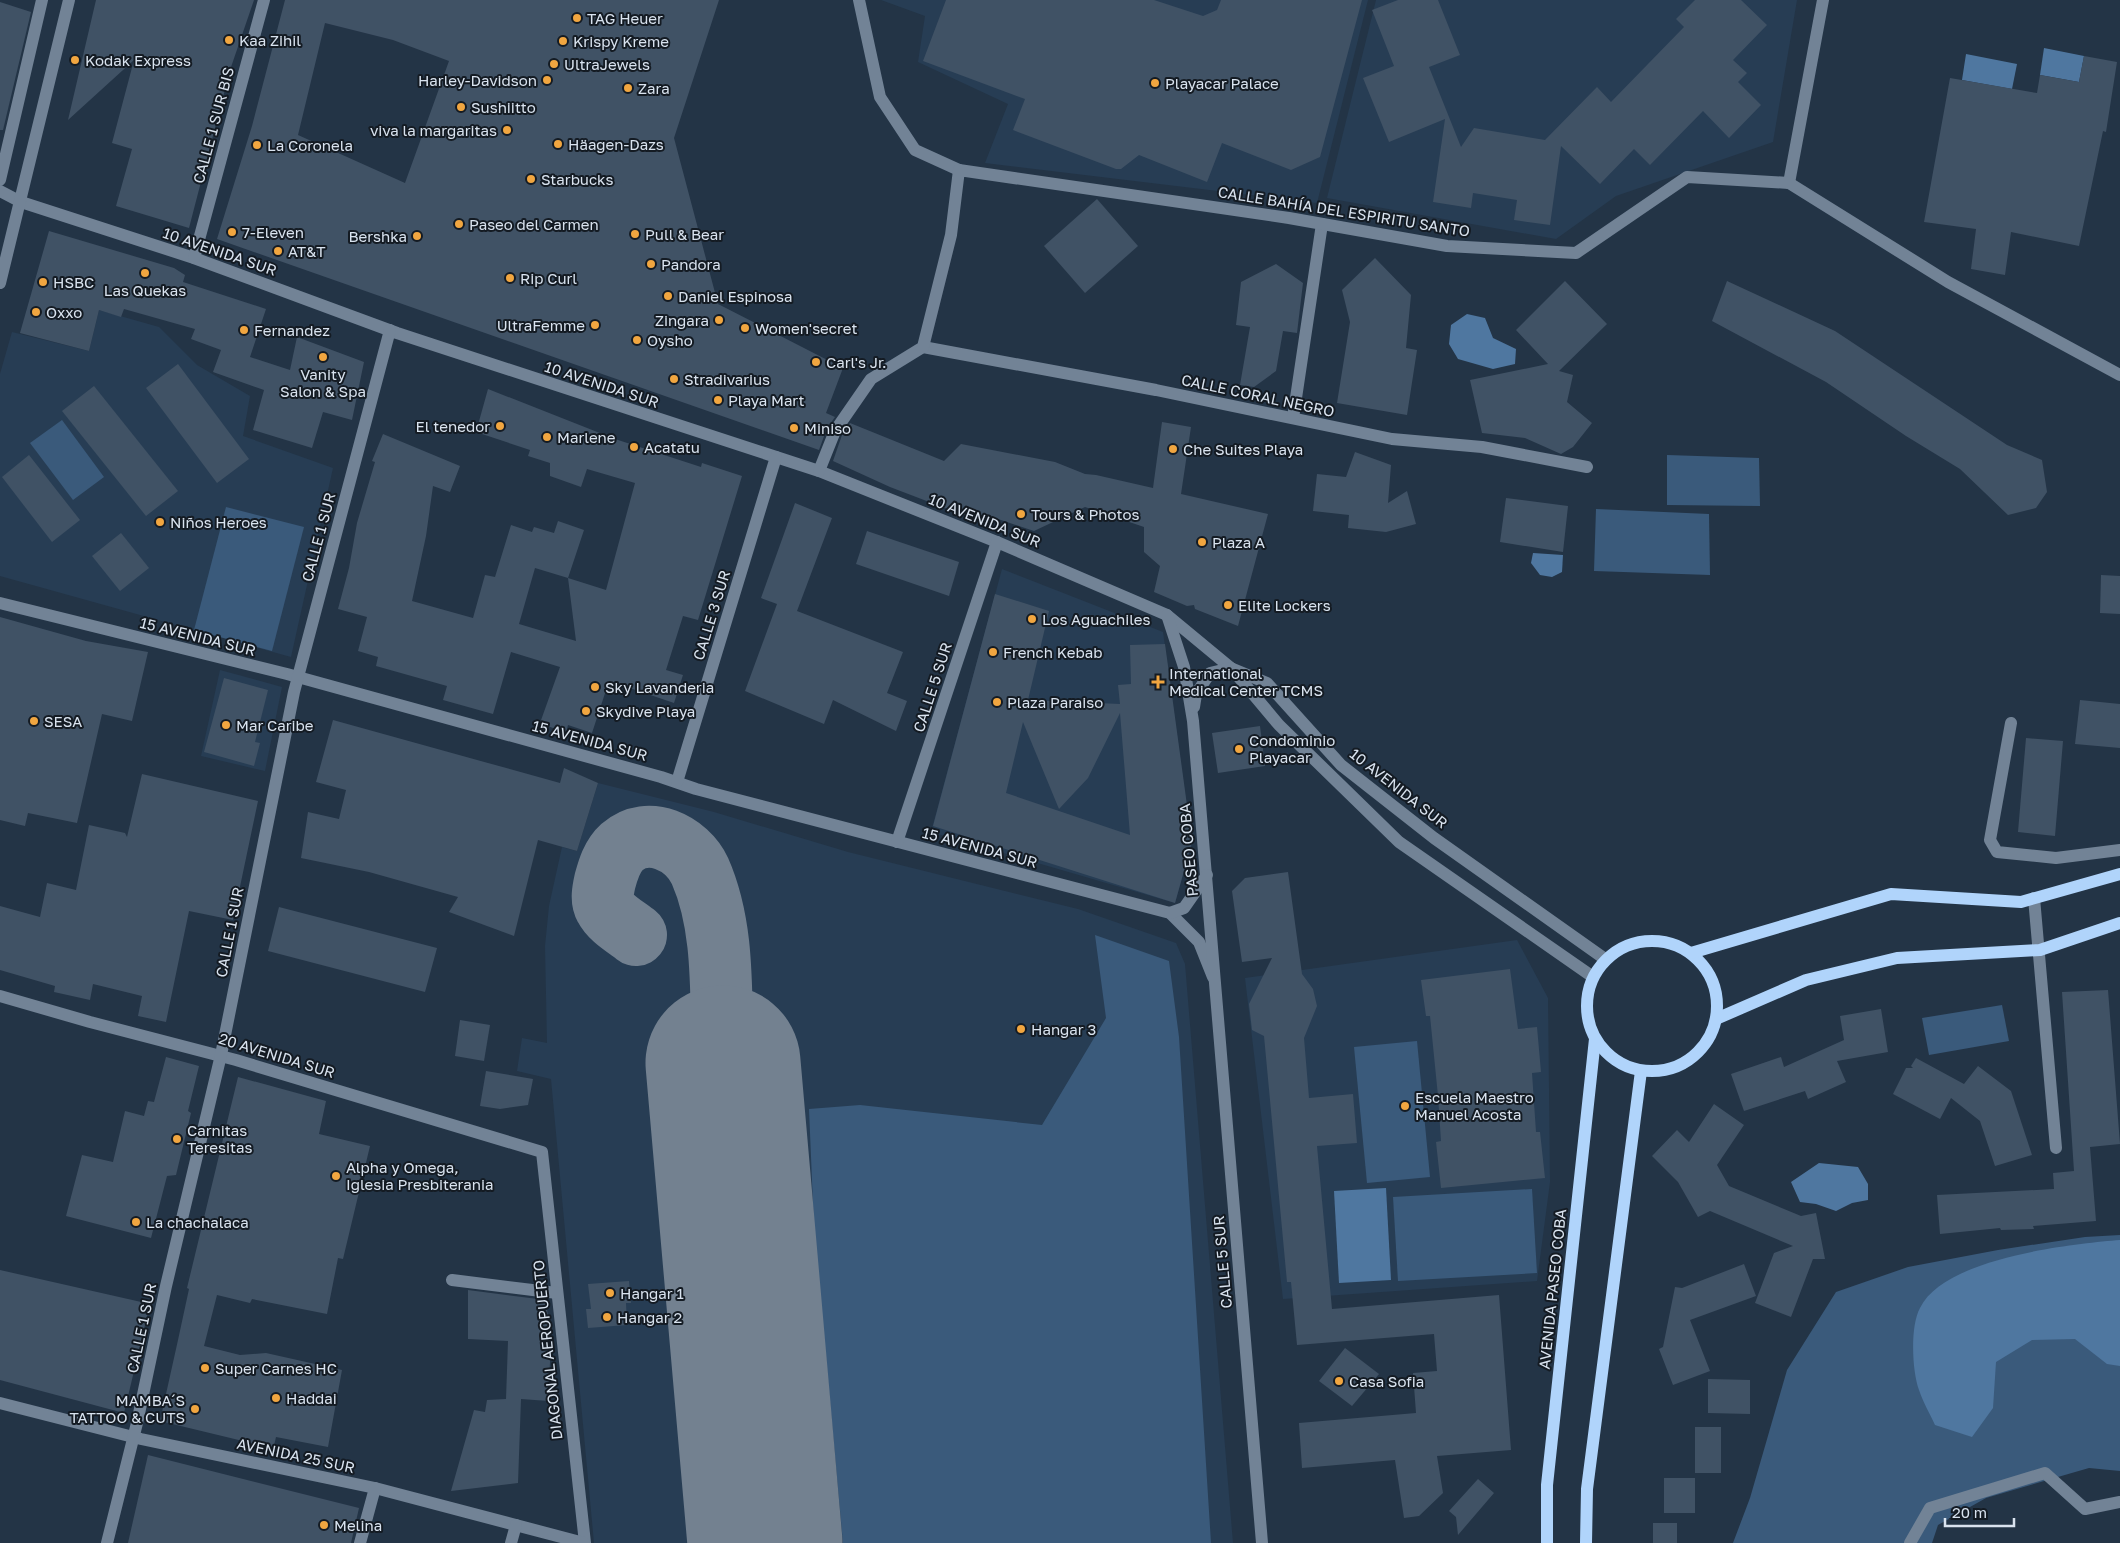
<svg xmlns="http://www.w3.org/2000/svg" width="2120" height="1543" viewBox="0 0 2120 1543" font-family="'Golos Text',sans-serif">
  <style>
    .built { fill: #273d54 }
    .green { fill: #3a5a7b }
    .water { fill: #4f77a0 }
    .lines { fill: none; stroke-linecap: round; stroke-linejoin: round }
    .taxiway { stroke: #738190; stroke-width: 62 }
    .runway { stroke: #738190; stroke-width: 155 }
    .building { fill: #405265; fill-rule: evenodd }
    .minor { stroke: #728396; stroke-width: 12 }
    .major { stroke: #b0d4fb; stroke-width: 12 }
    .poi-dot { fill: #f1a640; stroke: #141b23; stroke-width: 2 }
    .labels { text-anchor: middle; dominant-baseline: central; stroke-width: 4; stroke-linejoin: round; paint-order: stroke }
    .poi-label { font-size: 15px; fill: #d9e3ef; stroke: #141b23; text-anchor: start }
    .street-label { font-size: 15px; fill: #d9e3ef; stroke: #141b23 }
  </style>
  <rect width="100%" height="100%" fill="#233446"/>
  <!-- built -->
  <g class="built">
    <polygon points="881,0 1368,0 1317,203 985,163 1008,104 918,62 925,16"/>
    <polygon points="1376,0 1797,0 1773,142 1616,196 1556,239 1327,198"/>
    <polygon points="99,310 159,327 197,365 250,396 243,436 333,468 291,657 0,576 0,374 12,332 89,351"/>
    <polygon points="1002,569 1163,632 1192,844 1175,903 931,832"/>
    <polygon points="220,670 282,687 265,771 201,756"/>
    <polygon points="598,783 714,812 848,852 1078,909 1176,943 1185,964 1233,1543 594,1543 551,1079 517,1071 522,1038 547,1043 545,946 549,906 562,847 577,851"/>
    <polygon points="1517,940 1548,998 1550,1182 1537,1281 1283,1299 1245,978"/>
  </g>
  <!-- green -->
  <g class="green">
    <polygon points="62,420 104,477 73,500 30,443"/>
    <polygon points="1667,455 1759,458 1760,506 1667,505"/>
    <polygon points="226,507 304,527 272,651 194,630"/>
    <polygon points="1596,509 1709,514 1710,575 1594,571"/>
    <polygon points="1095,935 1169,961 1179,1037 1211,1543 843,1543 814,1228 809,1109 860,1105 1042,1125 1106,1018"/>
    <polygon points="2002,1005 2009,1041 1929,1055 1922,1018"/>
    <polygon points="1417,1041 1430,1177 1367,1183 1354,1047"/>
    <polygon points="1532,1189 1537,1273 1398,1281 1393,1197"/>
    <polygon points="2120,1235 2120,1471 2089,1468 1986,1498 1938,1525 1932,1543 1733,1543 1750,1498 1787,1370 1836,1292 1908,1267 1998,1250 2085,1237"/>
  </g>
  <!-- water -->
  <g class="water">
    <polygon points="2044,48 2084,56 2079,82 2040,75"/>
    <polygon points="1966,54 2017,64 2012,89 1962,80"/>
    <polygon points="1467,314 1485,318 1493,338 1516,349 1515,364 1493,369 1458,359 1449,344 1451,325"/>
    <polygon points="1533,553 1563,555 1562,572 1552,577 1540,575 1531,563"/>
    <polygon points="1819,1163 1858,1167 1868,1184 1868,1200 1852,1203 1836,1211 1816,1204 1800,1202 1791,1182"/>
    <polygon points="1386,1188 1391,1280 1339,1283 1334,1191"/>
    <path d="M2120,1240v126l-13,-2 -32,-25 -43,1 -36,22 -3,46 -21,29 -37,-12c-5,-11 -12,-23 -16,-35 -7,-19 -9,-64 1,-82 24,-50 150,-64 200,-68z"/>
  </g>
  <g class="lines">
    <!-- taxiway -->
    <path class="taxiway" d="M636,935c-10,-8 -25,-16 -31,-28 -4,-7 -2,-17 0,-26 3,-11 7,-25 17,-34 26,-23 65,-4 78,24 26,59 20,129 23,192"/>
    <!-- runway -->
    <polyline class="runway" points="723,1063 765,1543"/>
  </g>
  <!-- building -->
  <g class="building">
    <polygon points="96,0 254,0 230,70 189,228 116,206 132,149 112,143 134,60 68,120"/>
    <path d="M285,0h434l-45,138 44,166 125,64 -17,45 9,4 -8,11 -8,22 -602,-211 35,-113zM325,23l68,17 56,21 -44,122 -107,-48z"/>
    <polygon points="946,0 1154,0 1203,16 1217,10 1221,0 1362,0 1320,157 1291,170 1222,143 1207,182 1139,155 1121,169 1116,169 1013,130 1025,99 923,61"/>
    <polygon points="1398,0 1438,0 1460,55 1429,67 1461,147 1474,128 1545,140 1597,87 1611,102 1684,27 1676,19 1695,0 1741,0 1767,25 1733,60 1747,73 1738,82 1761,105 1729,138 1703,111 1650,165 1634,149 1600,184 1561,146 1550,225 1514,220 1517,200 1473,193 1471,208 1433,202 1445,119 1389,142 1363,78 1394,66 1372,10"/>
    <polygon points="0,2 31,12 3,130 0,130"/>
    <polygon points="2084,56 2117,62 2106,132 2103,131 2079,246 2011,232 2005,275 1971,269 1976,229 1924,222 1950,78 2037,93 2040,75 2079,82"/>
    <polygon points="1097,199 1138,246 1085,293 1044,246"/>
    <polygon points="49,231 174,268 185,275 183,282 266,309 250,357 290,370 297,337 364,362 352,420 323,412 312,448 253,430 264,390 213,372 221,350 191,339 195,329 124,309 121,317 99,310 89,351 20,333"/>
    <polygon points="1375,258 1411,295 1406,348 1417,350 1407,415 1337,403 1350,322 1342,290"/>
    <polygon points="1276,264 1303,283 1297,333 1283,331 1276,371 1254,387 1240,385 1250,327 1236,325 1241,282"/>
    <polygon points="1565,281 1607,324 1559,371 1573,375 1567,402 1592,423 1573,447 1561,454 1525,438 1482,433 1470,380 1548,364 1516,330"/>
    <polygon points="1727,281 1835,331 2007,445 2042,460 2047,492 2036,508 2008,515 1960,469 1906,436 1826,382 1712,321"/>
    <polygon points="178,364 249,459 217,483 146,388"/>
    <polygon points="94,386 178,491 146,516 62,411"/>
    <path d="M488,389l127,50 86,28 1,-4 40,13 -44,144 -15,-4 -17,54 17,5 -9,28 -65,-22 -17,52 -24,-8 -2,8 -26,-10 20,-56 -49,-15 -18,62 -50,-14 4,-14 -71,-20 2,-9 -20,-6 9,-34 -29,-8 11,-41 8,-45 18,-61 -3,-1 11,-27 77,32 -10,26 -17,-6 -7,50 -14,65 61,17 12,-43 10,2 16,-52 21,7 2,-5 20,6 4,-12 26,9 -16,48 38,12 29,-107 -48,-14 -6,18 -31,-11v-13l-22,-7 2,-6 -54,-18zM535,568l33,10 8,63 -57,-17z"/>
    <polygon points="1162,422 1191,427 1181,494 1268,514 1238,626 1195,609 1194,605 1187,606 1154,592 1160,566 1144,552 1144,527 1085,507 1034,531 995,518 992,526 890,487 833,461 842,435 850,423 944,461 961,444 1055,462 1085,474 1096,475 1153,488"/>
    <polygon points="1355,452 1391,465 1388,503 1407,491 1416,524 1386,532 1348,528 1349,515 1313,511 1317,474 1346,477"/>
    <polygon points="29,455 80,520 52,542 2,477"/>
    <polygon points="1506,498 1568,506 1563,552 1500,542"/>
    <polygon points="795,503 832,518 797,611 903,652 887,693 907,701 896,731 833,700 824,724 745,691 777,604 761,598"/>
    <polygon points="867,531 959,562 949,596 856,564"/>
    <polygon points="121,533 149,568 120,591 92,556"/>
    <polygon points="2101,575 2120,576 2120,614 2100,613"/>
    <path d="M995,594l54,17 -21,89 92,4 -2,-19 13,-1 -1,-39 35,-1 27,198 -17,61 -242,-77zM1120,713l10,122 -124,-42 17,-71 36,87 29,-31z"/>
    <polygon points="0,617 86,641 148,652 132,721 102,714 77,823 28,813 25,826 0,820"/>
    <polygon points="224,678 268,690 255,742 260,743 254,766 204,752"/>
    <polygon points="2080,700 2120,704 2120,748 2075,744"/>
    <polygon points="333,720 560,783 564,768 598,783 577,851 538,840 514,936 449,912 458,897 369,872 301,858 308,812 339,819 346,790 316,782"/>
    <polygon points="1260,726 1265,766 1218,773 1212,733"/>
    <polygon points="2026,738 2063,741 2055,836 2018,832"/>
    <polygon points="142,774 258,801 233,920 189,911 166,1022 138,1016 142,996 93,984 90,1000 54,992 55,986 0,970 0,906 40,917 47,883 76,890 89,825 125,833 127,837"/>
    <polygon points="1288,872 1302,974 1313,989 1317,1006 1304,1038 1309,1098 1353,1094 1357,1143 1317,1146 1332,1309 1499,1295 1511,1450 1437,1456 1443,1493 1419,1516 1404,1518 1395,1460 1302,1468 1299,1423 1416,1413 1413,1373 1437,1371 1434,1334 1297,1345 1291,1282 1287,1282 1264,1036 1252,1030 1249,1004 1272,958 1242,962 1232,891 1245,878"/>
    <polygon points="279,907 437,948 425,992 268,951"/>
    <polygon points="1510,969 1518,1029 1537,1027 1541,1072 1532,1073 1536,1132 1540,1132 1545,1178 1441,1188 1436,1142 1441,1141 1438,1096 1430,1016 1426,1016 1421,980"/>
    <polygon points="2108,990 2120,1144 2090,1147 2096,1221 2033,1226 2034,1229 2001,1230 2000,1228 1940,1234 1937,1195 2054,1189 2053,1173 2074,1171 2062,992"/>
    <polygon points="1881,1009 1888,1052 1837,1061 1846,1082 1808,1099 1805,1091 1744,1111 1731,1074 1781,1057 1784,1067 1844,1040 1840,1016"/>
    <polygon points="460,1020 490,1025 484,1061 455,1056"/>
    <polygon points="166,1057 199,1066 188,1111 191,1113 176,1175 167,1176 151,1238 66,1216 82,1155 113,1162 125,1111 144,1116 148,1101 154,1102"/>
    <polygon points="1916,1058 1964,1084 1978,1066 2011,1091 2032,1155 1995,1166 1980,1121 1951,1098 1940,1119 1893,1094 1906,1068 1913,1068 1911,1066"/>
    <polygon points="486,1071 533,1079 528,1105 500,1109 480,1106"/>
    <polygon points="238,1077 326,1101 319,1134 370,1146 343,1259 338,1258 327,1314 252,1299 250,1303 217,1295 204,1346 240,1355 266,1353 342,1370 328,1447 276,1437 273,1450 247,1445 247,1442 160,1421 178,1340 189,1289 187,1288"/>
    <polygon points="1714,1104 1744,1125 1717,1165 1729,1186 1801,1216 1816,1213 1825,1259 1813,1259 1791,1317 1755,1303 1774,1253 1793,1246 1710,1211 1698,1217 1678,1182 1652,1156 1677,1130 1689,1142"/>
    <polygon points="1744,1264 1756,1296 1690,1320 1710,1371 1673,1385 1659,1349 1663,1347 1675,1287 1682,1288"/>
    <polygon points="0,1270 150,1304 124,1413 0,1380"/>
    <polygon points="629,1281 631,1303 626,1303 627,1325 588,1328 586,1309 591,1309 588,1284"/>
    <polygon points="468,1290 546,1300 551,1343 548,1401 521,1399 518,1483 451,1491 474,1410 485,1412 487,1400 506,1399 508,1341 468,1339"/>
    <polygon points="1345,1348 1379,1374 1352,1406 1319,1381"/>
    <polygon points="1708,1379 1750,1380 1750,1414 1708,1413"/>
    <rect x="1695" y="1427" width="26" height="46"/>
    <polygon points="148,1455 359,1508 351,1543 128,1543"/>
    <rect x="1664" y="1478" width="31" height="35"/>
    <polygon points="1478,1479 1494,1493 1458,1535 1456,1517 1449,1511"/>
    <rect x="1653" y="1523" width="24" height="20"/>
  </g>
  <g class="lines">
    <!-- minor -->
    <g class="minor">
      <polyline points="859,0 880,97 915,150 959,170"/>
      <polyline points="0,180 42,0"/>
      <polyline points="1789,183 1823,0"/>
      <polyline points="0,191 21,202 194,258 397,333 819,471 997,542 1167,615 1231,668 1279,725 1399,842 1593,977"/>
      <polyline points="194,258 264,0"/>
      <polyline points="0,283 69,0"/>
      <polyline points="923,347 1156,390 1392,439 1482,447 1587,467"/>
      <polyline points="1293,418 1322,224"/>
      <polyline points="819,471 835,431 871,379 923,347 951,235 959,170 1289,218 1447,246 1576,253 1687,177 1789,183 1948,282 2120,375"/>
      <polyline points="0,603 287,674 661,777 696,789 1170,913 1199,942 1213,977"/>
      <polyline points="1167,615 1184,667 1193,721 1262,1543"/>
      <polyline points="1233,669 1267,683 1341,765 1434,838 1605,959"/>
      <polyline points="1194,707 1196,694 1210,673 1231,668"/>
      <polyline points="2011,723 1990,840 1997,852 2056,858 2120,850"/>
      <polyline points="677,782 776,457"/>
      <polyline points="897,842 997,542"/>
      <polyline points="2034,898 2056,1148"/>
      <polyline points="1170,913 1184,908 1207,875"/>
      <polyline points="0,996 90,1022 236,1060 542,1152 585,1543"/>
      <polyline points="452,1280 557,1293"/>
      <polyline points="0,1403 141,1439 375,1488 584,1543"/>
      <polyline points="107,1543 137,1423 166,1286 221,1055 294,692 390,330"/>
      <polyline points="360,1543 375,1488"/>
      <polyline points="511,1543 516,1525"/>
      <polyline points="1910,1543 1930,1508 2045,1473 2085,1509 2120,1502"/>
    </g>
    <!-- major -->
    <g class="major">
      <circle cx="1652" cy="1006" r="65"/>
      <polyline points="1691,953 1891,894 2021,902 2120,874"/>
      <polyline points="1716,1019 1806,980 1897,958 2040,950 2120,923"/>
      <polyline points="1547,1543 1547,1485 1595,1039"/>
      <polyline points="1586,1543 1587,1489 1641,1071"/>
    </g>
  </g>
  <!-- markers -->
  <g class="poi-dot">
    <circle cx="577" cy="18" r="5"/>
    <circle cx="229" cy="40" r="5"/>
    <circle cx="563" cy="41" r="5"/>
    <circle cx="75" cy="60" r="5"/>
    <circle cx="554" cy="64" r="5"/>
    <circle cx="547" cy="80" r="5"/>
    <circle cx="1155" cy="83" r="5"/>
    <circle cx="628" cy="88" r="5"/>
    <circle cx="461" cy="107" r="5"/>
    <circle cx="507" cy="130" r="5"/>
    <circle cx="558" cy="144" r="5"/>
    <circle cx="257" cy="145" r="5"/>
    <circle cx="531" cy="179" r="5"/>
    <circle cx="459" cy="224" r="5"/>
    <circle cx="232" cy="232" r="5"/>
    <circle cx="635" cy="234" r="5"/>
    <circle cx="417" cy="236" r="5"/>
    <circle cx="278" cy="251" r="5"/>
    <circle cx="651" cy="264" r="5"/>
    <circle cx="145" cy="273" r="5"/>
    <circle cx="510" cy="278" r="5"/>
    <circle cx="43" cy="282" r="5"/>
    <circle cx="668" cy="296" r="5"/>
    <circle cx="36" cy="312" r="5"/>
    <circle cx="719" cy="320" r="5"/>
    <circle cx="595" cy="325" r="5"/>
    <circle cx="745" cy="328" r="5"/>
    <circle cx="244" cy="330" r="5"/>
    <circle cx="637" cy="340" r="5"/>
    <circle cx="323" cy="357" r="5"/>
    <circle cx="816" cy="362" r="5"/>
    <circle cx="674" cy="379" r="5"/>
    <circle cx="718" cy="400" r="5"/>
    <circle cx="500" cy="426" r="5"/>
    <circle cx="794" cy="428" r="5"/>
    <circle cx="547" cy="437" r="5"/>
    <circle cx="634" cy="447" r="5"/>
    <circle cx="1173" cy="449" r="5"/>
    <circle cx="1021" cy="514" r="5"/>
    <circle cx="160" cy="522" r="5"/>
    <circle cx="1202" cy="542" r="5"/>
    <circle cx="1228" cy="605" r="5"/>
    <circle cx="1032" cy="619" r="5"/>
    <circle cx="993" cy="652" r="5"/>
    <path d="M1155.5 674.5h5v5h5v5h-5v5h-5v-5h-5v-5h5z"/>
    <circle cx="595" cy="687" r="5"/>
    <circle cx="997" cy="702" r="5"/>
    <circle cx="586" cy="711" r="5"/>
    <circle cx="34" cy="721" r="5"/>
    <circle cx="226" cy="725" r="5"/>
    <circle cx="1239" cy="749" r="5"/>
    <circle cx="1021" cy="1029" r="5"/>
    <circle cx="1405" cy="1106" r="5"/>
    <circle cx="177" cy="1139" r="5"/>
    <circle cx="336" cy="1176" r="5"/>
    <circle cx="136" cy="1222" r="5"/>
    <circle cx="610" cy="1293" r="5"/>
    <circle cx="607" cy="1317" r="5"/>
    <circle cx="205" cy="1368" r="5"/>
    <circle cx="1339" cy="1381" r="5"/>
    <circle cx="276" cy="1398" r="5"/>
    <circle cx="195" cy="1409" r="5"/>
    <circle cx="324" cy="1525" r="5"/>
  </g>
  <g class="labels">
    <!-- poi labels -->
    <g class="poi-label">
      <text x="587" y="18">TAG Heuer</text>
      <text x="239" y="40">Kaa Zihil</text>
      <text x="573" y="41">Krispy Kreme</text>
      <text x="85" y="60">Kodak Express</text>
      <text x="564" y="64">UltraJewels</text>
      <text x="537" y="80" text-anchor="end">Harley-Davidson</text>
      <text x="1165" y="83">Playacar Palace</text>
      <text x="638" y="88">Zara</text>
      <text x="471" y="107">Sushiitto</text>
      <text x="497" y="130" text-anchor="end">viva la margaritas</text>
      <text x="568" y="144">Häagen-Dazs</text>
      <text x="267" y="145">La Coronela</text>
      <text x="541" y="179">Starbucks</text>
      <text x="469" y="224">Paseo del Carmen</text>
      <text x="242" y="232">7-Eleven</text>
      <text x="645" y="234">Pull &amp; Bear</text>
      <text x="407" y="236" text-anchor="end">Bershka</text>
      <text x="288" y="251">AT&amp;T</text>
      <text x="661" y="264">Pandora</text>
      <text x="520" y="278">Rip Curl</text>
      <text x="53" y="282">HSBC</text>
      <text x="145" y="290" text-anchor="middle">Las Quekas</text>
      <text x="678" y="296">Daniel Espinosa</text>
      <text x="46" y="312">Oxxo</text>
      <text x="709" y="320" text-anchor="end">Zingara</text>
      <text x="585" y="325" text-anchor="end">UltraFemme</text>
      <text x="755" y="328">Women'secret</text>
      <text x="254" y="330">Fernandez</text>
      <text x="647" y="340">Oysho</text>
      <text x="826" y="362">Carl's Jr.</text>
      <text x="323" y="374" text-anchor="middle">Vanity<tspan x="323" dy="17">Salon &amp; Spa</tspan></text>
      <text x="684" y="379">Stradivarius</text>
      <text x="728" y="400">Playa Mart</text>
      <text x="490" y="426" text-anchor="end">El tenedor</text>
      <text x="804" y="428">Miniso</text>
      <text x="557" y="437">Marlene</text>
      <text x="644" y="447">Acatatu</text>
      <text x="1183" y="449">Che Suites Playa</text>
      <text x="1031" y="514">Tours &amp; Photos</text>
      <text x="170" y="522">Niños Heroes</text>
      <text x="1212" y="542">Plaza A</text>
      <text x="1238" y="605">Elite Lockers</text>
      <text x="1042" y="619">Los Aguachiles</text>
      <text x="1003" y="652">French Kebab</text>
      <text x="1169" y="673">International<tspan x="1169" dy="17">Medical Center TCMS</tspan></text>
      <text x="605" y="687">Sky Lavanderia</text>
      <text x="1007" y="702">Plaza Paraiso</text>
      <text x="596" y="711">Skydive Playa</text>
      <text x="44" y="721">SESA</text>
      <text x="236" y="725">Mar Caribe</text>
      <text x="1249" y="740">Condominio<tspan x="1249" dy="17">Playacar</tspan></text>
      <text x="1031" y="1029">Hangar 3</text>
      <text x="1415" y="1097">Escuela Maestro<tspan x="1415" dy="17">Manuel Acosta</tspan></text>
      <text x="187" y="1130">Carnitas<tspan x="187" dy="17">Teresitas</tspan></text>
      <text x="346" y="1167">Alpha y Omega,<tspan x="346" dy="17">Iglesia Presbiterania</tspan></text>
      <text x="146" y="1222">La chachalaca</text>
      <text x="620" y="1293">Hangar 1</text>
      <text x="617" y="1317">Hangar 2</text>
      <text x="215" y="1368">Super Carnes HC</text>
      <text x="1349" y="1381">Casa Sofia</text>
      <text x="286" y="1398">Haddai</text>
      <text x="185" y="1400" text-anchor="end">MAMBA´S<tspan x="185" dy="17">TATTOO &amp; CUTS</tspan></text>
      <text x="334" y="1525">Melina</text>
    </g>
    <!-- street labels -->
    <g class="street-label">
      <text transform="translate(213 125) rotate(-75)">CALLE 1 SUR BIS</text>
      <text transform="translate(1344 211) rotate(9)">CALLE BAHÍA DEL ESPIRITU SANTO</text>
      <text transform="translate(220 251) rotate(19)">10 AVENIDA SUR</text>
      <text transform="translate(602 384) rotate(18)">10 AVENIDA SUR</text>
      <text transform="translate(1258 395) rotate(12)">CALLE CORAL NEGRO</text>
      <text transform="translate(985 520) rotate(22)">10 AVENIDA SUR</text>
      <text transform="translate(318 537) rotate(-75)">CALLE 1 SUR</text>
      <text transform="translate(711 615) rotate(-73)">CALLE 3 SUR</text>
      <text transform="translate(198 636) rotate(14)">15 AVENIDA SUR</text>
      <text transform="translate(932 687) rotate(-72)">CALLE 5 SUR</text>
      <text transform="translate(590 740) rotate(15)">15 AVENIDA SUR</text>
      <text transform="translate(1399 788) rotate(38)">10 AVENIDA SUR</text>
      <text transform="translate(980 847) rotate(15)">15 AVENIDA SUR</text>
      <text transform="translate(1188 850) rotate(-95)">PASEO COBA</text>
      <text transform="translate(229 932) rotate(-79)">CALLE 1 SUR</text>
      <text transform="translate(277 1055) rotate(17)">20 AVENIDA SUR</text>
      <text transform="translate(1222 1262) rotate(-95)">CALLE 5 SUR</text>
      <text transform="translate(1552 1289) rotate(-84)">AVENIDA PASEO COBA</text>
      <text transform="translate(141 1328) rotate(-78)">CALLE 1 SUR</text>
      <text transform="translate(547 1350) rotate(-96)">DIAGONAL AEROPUERTO</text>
      <text transform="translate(296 1455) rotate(12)">AVENIDA 25 SUR</text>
    </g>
  </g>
  <!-- scale -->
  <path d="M1945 1518v8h69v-8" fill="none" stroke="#d9e3ef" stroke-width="2.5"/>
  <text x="1952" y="1518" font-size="15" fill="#d9e3ef" stroke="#141b23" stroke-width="4" paint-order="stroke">20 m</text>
</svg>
